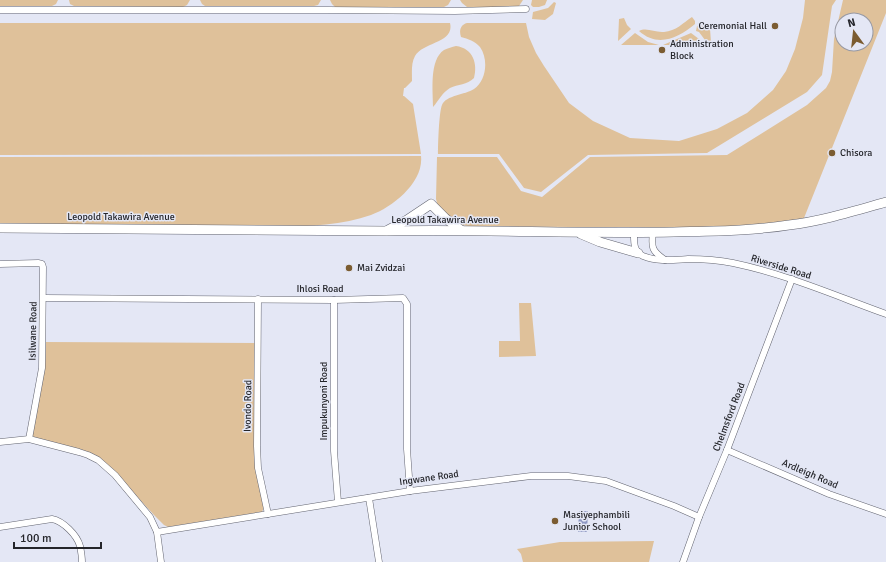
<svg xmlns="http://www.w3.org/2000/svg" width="886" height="562" viewBox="0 0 886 562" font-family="Signika,sans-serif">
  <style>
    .green { fill: #dfc19a; fill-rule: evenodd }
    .water { fill: #8e98c3 }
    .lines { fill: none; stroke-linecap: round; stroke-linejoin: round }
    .minor-casing { stroke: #626470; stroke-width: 7 }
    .highway-casing { stroke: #626470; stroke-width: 10 }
    .minor { stroke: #fff; stroke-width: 6 }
    .highway { stroke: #fff; stroke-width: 9 }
    .poi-dot { fill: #7b5c31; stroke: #e4e7f5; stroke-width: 1.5 }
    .labels { text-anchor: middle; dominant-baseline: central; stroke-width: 3; stroke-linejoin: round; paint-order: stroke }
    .poi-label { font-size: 10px; fill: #24252a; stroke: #e4e7f5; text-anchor: start }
    .street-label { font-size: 10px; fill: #24252a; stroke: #e4e7f5 }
  </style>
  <rect width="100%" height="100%" fill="#e4e7f5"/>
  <!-- green -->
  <g class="green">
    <polygon points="0,0 58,0 56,4 52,6 0,6"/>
    <polygon points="69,0 190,0 187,5 183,7 74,6 70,4"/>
    <polygon points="200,0 321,0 318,5 314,6 205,6 202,4"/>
    <polygon points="330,0 451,0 448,5 444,7 335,7 332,4"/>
    <polygon points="460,0 523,0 519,6 516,8 467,7 462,3"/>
    <polygon points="532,0 547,0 545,5 539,7 533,7 531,5"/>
    <path d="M805,0h31l-4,6 -10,69 -15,17 -100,61 -119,2 -47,37 -17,-4 -25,-34h-61c0,-10 1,-42 4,-49 4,-10 23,-10 32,-16 12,-8 15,-29 6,-42 -5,-6 -12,-8 -19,-10 -2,-6 -1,-12 6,-14h59l3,14 7,16 8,13 25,37 24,18 37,17 49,3 38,-12 30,-16 26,-23 13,-19 9,-22 8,-31z"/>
    <path d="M843,0h43v13l-82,205c-56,11 -113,10 -169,9 -56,0 -112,0 -167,-1l-11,-2 -19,-17 -2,-8 1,-42h60l24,34 21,6 48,-40 137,-2 80,-50 19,-17 4,-7 2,-9 2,-33zM842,20h24v24h-24z"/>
    <polygon points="554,2 556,3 553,14 545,20 532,19 533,12 548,8"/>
    <path d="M692,17l3,4v3c-17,14 -37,24 -56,7 8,-4 16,2 25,1 12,-1 19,-9 28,-15z"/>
    <polygon points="624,18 627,25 631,29 618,41 619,19"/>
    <path d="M0,23h450c5,20 -27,19 -35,33 -4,7 -3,17 -3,25l-7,7h-1l-1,8h1l9,8 8,50 -421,1z"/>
    <polygon points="700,25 708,26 710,28 711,43 708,44 699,32 696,31 697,26"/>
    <polygon points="635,33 648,42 659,45 621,45"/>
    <polygon points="691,33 699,39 702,45 663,45"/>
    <path d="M456,46c17,2 22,18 18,32 -7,7 -16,6 -24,10 -8,5 -11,12 -17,19 0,-16 -4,-47 11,-57 4,-2 8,-3 12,-4z"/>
    <path d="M421,156c3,26 -28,51 -50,59 -45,16 -105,11 -153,11 -73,0 -145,-1 -218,-1v-68z"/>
    <polygon points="519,303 531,303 536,356 499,357 499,341 520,341"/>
    <polygon points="46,342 256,343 256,446 265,505 262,512 168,527 164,525 154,515 117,475 99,459 37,440 33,436 33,433 45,366"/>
    <polygon points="654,541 649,562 523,562 521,554 517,549 560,542"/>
  </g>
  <!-- water -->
  <polygon class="water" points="579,511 588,511 587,532 578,532"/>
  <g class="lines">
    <defs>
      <g id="minor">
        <polyline points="0,10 327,10 455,11 526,9"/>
        <path d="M634,232c0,10 -1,19 9,24 15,6 29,4 45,3 15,0 30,1 45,4 53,11 103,33 153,51"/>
        <path d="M653,232c-2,16 -1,19 12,28"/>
        <polyline points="0,264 38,263 42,264 43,267 42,368 29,439"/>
        <polyline points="44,298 334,300 403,298 407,304 407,449 410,491"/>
        <polyline points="258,299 257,446 258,468 268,514"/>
        <polyline points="334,300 334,451 338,502"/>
        <polyline points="0,442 29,439 79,452 88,455 98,460 115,475 150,517 157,532 161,562"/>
        <polyline points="727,450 829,494 886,514"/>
        <polyline points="369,498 379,562"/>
        <path d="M0,527l52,-8c11,2 25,16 28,27 1,5 2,11 2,16"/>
        <polyline points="157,532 410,491 531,476 568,476 606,481 674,506 699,517"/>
        <polyline points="683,562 699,517 727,450 792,279"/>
      </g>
      <g id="highway">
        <path d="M0,228l387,3c96,-2 192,3 287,1 39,-1 77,-1 115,-7 33,-4 65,-14 97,-23"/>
        <polyline points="388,230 407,220 431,204 445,218 461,230"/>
        <polyline points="581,234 600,242 638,253"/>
      </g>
    </defs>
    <!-- minor casing -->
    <use href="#minor" class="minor-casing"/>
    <!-- highway casing -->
    <use href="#highway" class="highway-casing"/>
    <!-- minor -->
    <use href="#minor" class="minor"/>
    <!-- highway -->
    <use href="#highway" class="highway"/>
  </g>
  <!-- markers -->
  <g class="poi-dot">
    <circle cx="775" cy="26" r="4"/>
    <circle cx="662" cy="50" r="4"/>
    <circle cx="832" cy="153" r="4"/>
    <circle cx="349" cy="268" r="4"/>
    <circle cx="555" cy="521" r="4"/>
  </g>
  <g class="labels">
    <!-- poi labels -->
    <g class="poi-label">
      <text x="767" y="26" text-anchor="end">Ceremonial Hall</text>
      <text x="670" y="44">Administration<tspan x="670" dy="12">Block</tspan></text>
      <text x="840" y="153">Chisora</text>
      <text x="357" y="268">Mai Zvidzai</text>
      <text x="563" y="515">Masiyephambili<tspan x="563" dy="12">Junior School</tspan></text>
    </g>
    <!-- street labels -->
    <g class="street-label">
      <text x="121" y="217">Leopold Takawira Avenue</text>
      <text x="445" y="220">Leopold Takawira Avenue</text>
      <text transform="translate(781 267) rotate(17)">Riverside Road</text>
      <text x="320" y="289">Ihlosi Road</text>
      <text transform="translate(33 331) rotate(-89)">Isilwane Road</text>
      <text transform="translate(324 401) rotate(-90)">Impukunyoni Road</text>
      <text transform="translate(248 406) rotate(-89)">Ivondo Road</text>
      <text transform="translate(729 417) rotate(-69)">Chelmsford Road</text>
      <text transform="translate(810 474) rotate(23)">Ardleigh Road</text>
      <text transform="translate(429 478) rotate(-8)">Ingwane Road</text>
    </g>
  </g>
  <!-- north arrow -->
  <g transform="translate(854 32) rotate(345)"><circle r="19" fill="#e4e7f5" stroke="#9799a4"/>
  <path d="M0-3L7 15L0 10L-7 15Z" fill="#7b5c31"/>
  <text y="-6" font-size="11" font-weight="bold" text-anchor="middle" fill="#24252a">N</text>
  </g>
  <!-- scale -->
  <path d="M14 542v6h87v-6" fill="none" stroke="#24252a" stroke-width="2"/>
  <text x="20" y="542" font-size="12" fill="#24252a" stroke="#e4e7f5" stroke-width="3" paint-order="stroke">100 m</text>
</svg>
